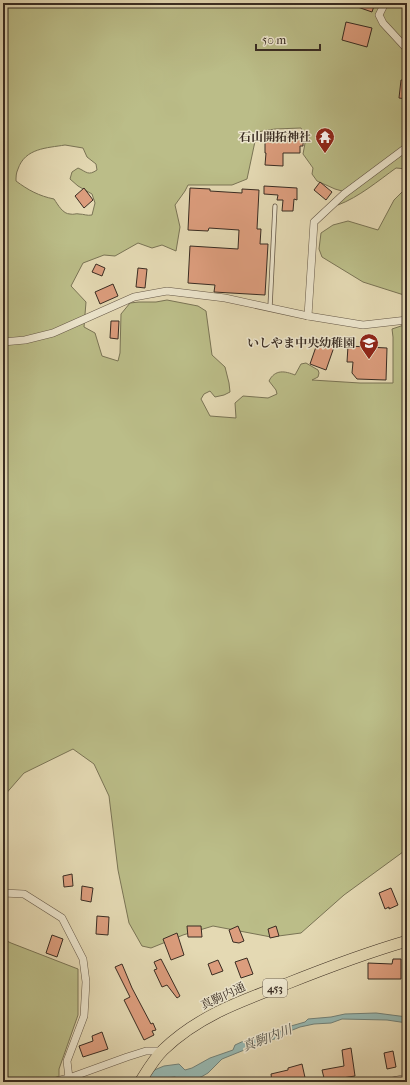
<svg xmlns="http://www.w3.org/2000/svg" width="410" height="1085" viewBox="0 0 410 1085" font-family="'IM FELL French Canon','Noto Serif JP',serif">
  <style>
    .green { fill: #bbbd88; stroke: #7a7455; fill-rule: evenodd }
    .water { fill: #97b9b3; stroke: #718179 }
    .building { fill: #dc9d7d; stroke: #392c22 }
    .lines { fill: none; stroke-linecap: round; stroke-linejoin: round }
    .service-casing { stroke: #645746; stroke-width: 5 }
    .minor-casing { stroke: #645746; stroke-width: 8 }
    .trunk-casing { stroke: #392c22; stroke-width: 12 }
    .service { stroke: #ede6ce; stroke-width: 3.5 }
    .minor { stroke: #ede6ce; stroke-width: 7 }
    .trunk { stroke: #e4d9b3; stroke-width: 11 }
    .labels { text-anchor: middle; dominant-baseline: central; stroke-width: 3; stroke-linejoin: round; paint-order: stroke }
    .shield { fill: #ede6ce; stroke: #6f6456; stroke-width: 1 }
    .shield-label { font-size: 11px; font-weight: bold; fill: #392c22 }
    .poi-label { font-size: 12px; font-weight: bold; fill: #392c22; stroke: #ede6ce; text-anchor: end }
    .street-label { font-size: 12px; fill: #392c22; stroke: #ede6ce }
    .water-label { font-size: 13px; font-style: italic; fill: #504f46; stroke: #ede6ce }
  </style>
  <rect width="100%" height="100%" fill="#e4d9b3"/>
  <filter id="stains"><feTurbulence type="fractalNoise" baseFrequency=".005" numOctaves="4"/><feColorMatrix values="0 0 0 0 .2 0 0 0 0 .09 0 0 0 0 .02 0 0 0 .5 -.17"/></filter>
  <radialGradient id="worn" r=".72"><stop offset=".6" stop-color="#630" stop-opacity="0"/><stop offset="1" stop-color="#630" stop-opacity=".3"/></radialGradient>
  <!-- green -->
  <g class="green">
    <path d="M3,3h404v166l-11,-1c-18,13 -37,29 -58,37l4,-14 -7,-2 -18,-8 -5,-7 1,-6 -10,-14 3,-16 -5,-10 -26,1 -18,3 -10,47 -15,6h-44l-3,6 -10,14 5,22 -4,24 -14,-6 -10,3 -14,-5 -23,13 -11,-1 -21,8 -12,23 15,16 -2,25 11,6 7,23 16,5 2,-8 1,-39 9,-11 9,-1h17l11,-2 31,6 8,5 6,44 13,12 4,16 1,9 -6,3 -9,2 -5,-6 -6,3 -3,5 9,17 26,2 -1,-15 8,-7 25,2 9,-4 -1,-4 -7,-9c6,-12 16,-10 26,-6l6,-11 5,-1 12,7 1,3 -1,4 -6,3 48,3h33v-46l-1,-8 15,-5v525l-63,46 -43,38 -30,4 -58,-11 -30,9 -32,13 -9,-2 -13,-23 -11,-53 -9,-74 -15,-32 -21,-15 -49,24 -21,24zM65,145l18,3 4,9 9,7 1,6c-9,6 -10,2 -19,-2l-6,4 -2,7 8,7 14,8 3,9 -3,12c-5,1 -8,-1 -13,-1 -3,-1 -5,1 -9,0 -7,0 -12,-9 -16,-15 -15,-3 -26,-9 -38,-18 0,-4 0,-8 2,-12 7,-21 29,-21 47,-24z"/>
    <polygon points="407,187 407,296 363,282 322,257 319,249 321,233 333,225 348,221 378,230 394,200"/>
    <polygon points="3,939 11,943 78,969 78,1015 59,1069 59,1082 3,1082"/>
  </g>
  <!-- water -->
  <polygon class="water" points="376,1013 407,1017 407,1023 387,1020 342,1019 331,1023 314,1024 300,1027 290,1031 281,1037 264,1042 222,1059 208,1073 201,1077 187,1082 183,1082 175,1077 155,1079 148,1082 125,1082 164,1066 179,1064 185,1070 192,1068 210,1058 233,1050 235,1045 246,1040 255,1039 284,1030 291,1026 305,1022 308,1019 331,1017 345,1014"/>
  <!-- building -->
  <g class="building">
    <polygon points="349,3 375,3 372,12 349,4"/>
    <polygon points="346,22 372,28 367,47 342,40"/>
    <polygon points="401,80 407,80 407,99 399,98"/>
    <polygon points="273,134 299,134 299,137 303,137 303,146 300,146 300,153 283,153 283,166 265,165 266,153 265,153 265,140 270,138 270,135"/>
    <polygon points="320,182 332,192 326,200 314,190"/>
    <polygon points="264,186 297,188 297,200 294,199 293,211 282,211 283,200 277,200 278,195 264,194"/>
    <polygon points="84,188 93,200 84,208 75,196"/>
    <polygon points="190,188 210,189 210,191 242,193 242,189 259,190 257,229 261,229 260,244 268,244 265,295 214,292 215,285 188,283 190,246 238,249 239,230 209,228 208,231 188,230"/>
    <polygon points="96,264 105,268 102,276 92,272"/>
    <polygon points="138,268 147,269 145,288 136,287"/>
    <polygon points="113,284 118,296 100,304 95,292"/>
    <polygon points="111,321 119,321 118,339 110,338"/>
    <polygon points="318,341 334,347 326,370 310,364"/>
    <polygon points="348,346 387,348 386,380 357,379 352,373 353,362 347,362"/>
    <polygon points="72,874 73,886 64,887 63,876"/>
    <polygon points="82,886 93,888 91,902 81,900"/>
    <polygon points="391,888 398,905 389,909 389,907 385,909 379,893"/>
    <polygon points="97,916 109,917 108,935 96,934"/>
    <polygon points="187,926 201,926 202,937 188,937"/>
    <polygon points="238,926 244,941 239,943 233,942 229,930"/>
    <polygon points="276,926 279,936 270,938 268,929"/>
    <polygon points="177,933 184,955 171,960 163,939"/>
    <polygon points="52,935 63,939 57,957 46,953"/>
    <polygon points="247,958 253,974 241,978 235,962"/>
    <polygon points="161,959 180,996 177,998 167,985 162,987 154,970 157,969 154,962"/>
    <polygon points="393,959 401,959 401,979 368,979 368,963 392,964"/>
    <polygon points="218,960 223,971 212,975 208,964"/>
    <polygon points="122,964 132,988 151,1024 153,1023 156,1030 152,1031 154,1035 144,1040 124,1000 130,997 115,967"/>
    <polygon points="102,1032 108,1049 83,1057 79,1046 93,1041 92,1036"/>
    <polygon points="351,1048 355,1076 336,1079 336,1082 325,1082 322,1070 344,1066 342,1050"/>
    <polygon points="393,1051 396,1067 387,1069 384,1053"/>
    <polygon points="302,1064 306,1082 272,1082 271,1074 288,1070 288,1068"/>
  </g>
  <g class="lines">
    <defs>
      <polyline id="service" points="270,307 275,206"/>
      <g id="minor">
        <polyline points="385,3 379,15 383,23 407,49"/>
        <polyline points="308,316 314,222 344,194 407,147"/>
        <polyline points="3,342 25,340 53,333 134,297 167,291 225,298 308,316 363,325 407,320"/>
        <polyline points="3,893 24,894 62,918 83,959 86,982 84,1016 67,1061 69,1078"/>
        <polyline points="52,1082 69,1078 127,1057 146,1051 162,1051"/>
        <polyline points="388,1082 407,1078"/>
      </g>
      <path id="trunk" d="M140,1082c7,-11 14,-23 23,-32 35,-34 78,-49 123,-66 40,-16 80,-31 121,-43"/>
    </defs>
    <!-- service casing -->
    <use href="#service" class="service-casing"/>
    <!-- minor casing -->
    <use href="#minor" class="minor-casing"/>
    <!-- trunk casing -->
    <use href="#trunk" class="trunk-casing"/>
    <!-- service -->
    <use href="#service" class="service"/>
    <!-- minor -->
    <use href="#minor" class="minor"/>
    <!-- trunk -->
    <use href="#trunk" class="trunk"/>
  </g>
  <!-- icons -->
  <defs>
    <symbol id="temple-pin" viewBox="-11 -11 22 30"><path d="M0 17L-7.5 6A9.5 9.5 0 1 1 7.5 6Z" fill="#8f2418" stroke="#ede6ce"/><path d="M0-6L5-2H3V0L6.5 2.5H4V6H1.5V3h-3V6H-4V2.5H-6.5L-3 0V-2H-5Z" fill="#fff"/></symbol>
    <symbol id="school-pin" viewBox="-11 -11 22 30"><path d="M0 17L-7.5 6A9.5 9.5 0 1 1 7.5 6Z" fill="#8f2418" stroke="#ede6ce"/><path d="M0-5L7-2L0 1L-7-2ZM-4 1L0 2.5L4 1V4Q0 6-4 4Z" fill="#fff"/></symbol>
  </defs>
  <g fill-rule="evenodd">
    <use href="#temple-pin" x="314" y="126" width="22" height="30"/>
    <use href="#school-pin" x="358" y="332" width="22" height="30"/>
  </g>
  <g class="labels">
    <!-- shield labels -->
    <rect class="shield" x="263" y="979" width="24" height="18" rx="3"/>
    <g class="shield-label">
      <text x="275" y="988">453</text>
    </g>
    <!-- poi labels -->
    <g class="poi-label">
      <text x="311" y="137">石山開拓神社</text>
      <text x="355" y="343">いしやま中央幼稚園</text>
    </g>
    <!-- street labels -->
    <g class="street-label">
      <text transform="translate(223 996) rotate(-25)">真駒内通</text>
    </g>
    <!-- water labels -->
    <g class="water-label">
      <text transform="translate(267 1038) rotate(-21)">真駒内川</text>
    </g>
  </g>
  <!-- margin -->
  <rect width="410" height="1085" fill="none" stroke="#e4d9b3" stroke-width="16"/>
  <rect x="4" y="4" width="402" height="1077" fill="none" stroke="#392c22" stroke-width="2"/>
  <rect x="8" y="8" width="394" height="1069" fill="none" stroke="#392c22"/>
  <!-- scale -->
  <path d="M256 44v6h64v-6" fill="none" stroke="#392c22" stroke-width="2"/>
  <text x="262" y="44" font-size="12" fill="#392c22" stroke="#ede6ce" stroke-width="3" paint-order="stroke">50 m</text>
  <rect width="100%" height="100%" filter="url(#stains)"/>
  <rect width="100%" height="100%" fill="url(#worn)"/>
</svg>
